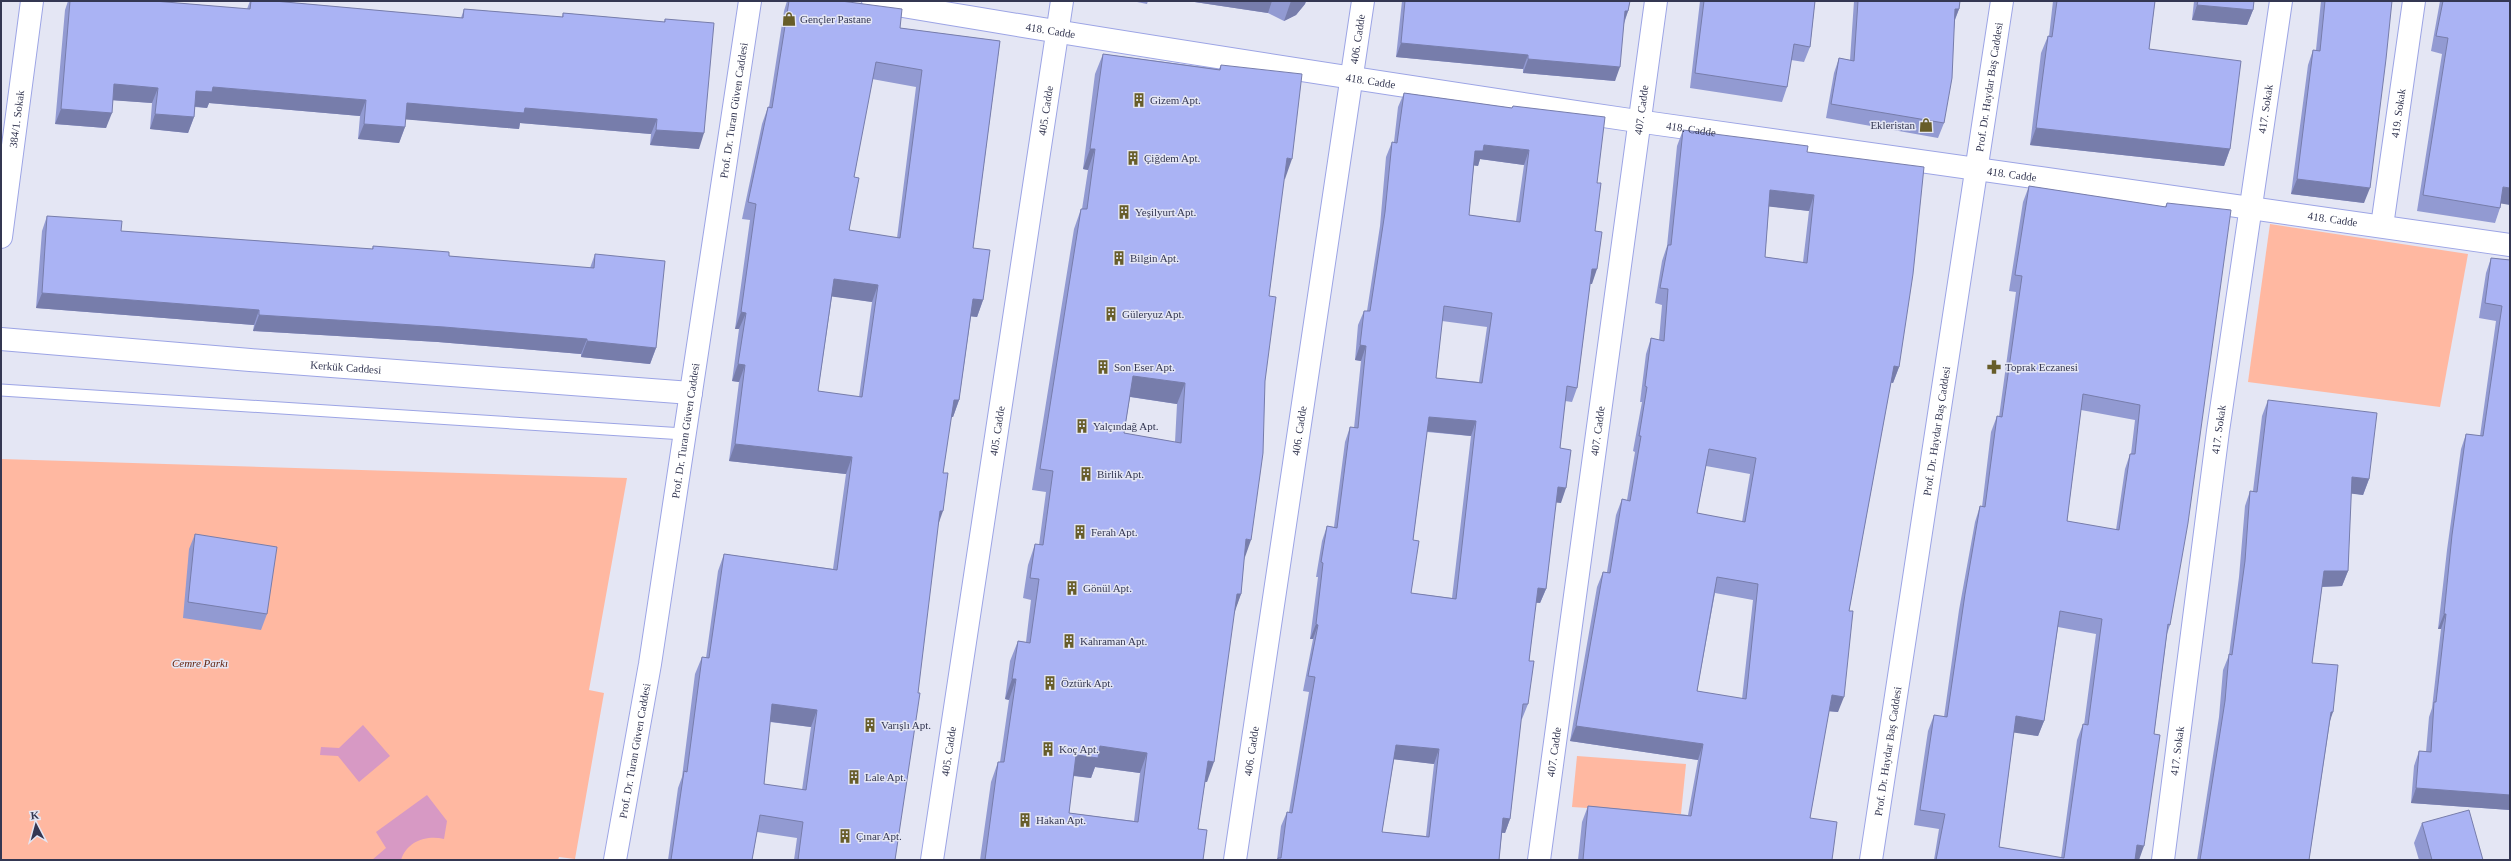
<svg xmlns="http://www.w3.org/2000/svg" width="2511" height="861" viewBox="0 0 2511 861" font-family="'Times New Roman',serif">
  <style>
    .green { fill: #ffb8a1 }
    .water { fill: #d799c4 }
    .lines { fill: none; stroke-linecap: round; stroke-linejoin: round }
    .service-casing { stroke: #9ca4e5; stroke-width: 13 }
    .minor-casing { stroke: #9ca4e5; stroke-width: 24 }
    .tertiary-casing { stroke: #9ca4e5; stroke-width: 24 }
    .service { stroke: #fff; stroke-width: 11 }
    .minor { stroke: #fff; stroke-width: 22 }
    .tertiary { stroke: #fff; stroke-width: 22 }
    .wall { fill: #929ad2; fill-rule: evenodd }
    .shaded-wall { fill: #777dab }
    .building { fill: #aab3f4; stroke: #777dab; fill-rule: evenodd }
    .labels { text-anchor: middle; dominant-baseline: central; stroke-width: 3; stroke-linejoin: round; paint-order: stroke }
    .poi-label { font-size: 11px; fill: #343752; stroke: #e4e6f4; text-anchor: start }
    .street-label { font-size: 11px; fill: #343752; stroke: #e4e6f4 }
    .park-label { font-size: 11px; font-style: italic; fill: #64240f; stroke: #e4e6f4 }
  </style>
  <rect width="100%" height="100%" fill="#e4e6f4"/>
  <!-- green -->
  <g class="green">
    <polygon points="2270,224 2468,254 2440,407 2248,382"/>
    <polygon points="1,459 627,478 589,690 604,693 575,859 559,857 558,860 1,860"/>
    <polygon points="1577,756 1686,764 1681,814 1572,807"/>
  </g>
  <!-- water -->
  <g class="water">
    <polygon points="363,725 390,756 359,782 338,756 320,755 321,747 339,748"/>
    <path d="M427,795l20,26 -3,18c-17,-4 -37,2 -43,21h-29l14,-12 -10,-16z"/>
  </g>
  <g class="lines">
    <defs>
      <polyline id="service" points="1,390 684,434"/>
      <g id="minor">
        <path id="s1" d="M2382,226l32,-225"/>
        <path id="s2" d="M1,237l31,-236"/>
        <path id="s3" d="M615,860l35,-196 100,-663"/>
        <path id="s4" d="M932,860l130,-859"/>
        <path id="s5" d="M1235,860l128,-859"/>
        <path id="s6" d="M1539,860l117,-859"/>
        <path id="s7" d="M1871,860l131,-859"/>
        <path id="s8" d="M2163,860l55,-429 63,-430"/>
      </g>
      <g id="tertiary">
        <path id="s9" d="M873,1c254,43 509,82 764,120 291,43 582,80 873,124"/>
        <path id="s10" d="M1,339l249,21 441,33"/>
      </g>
    </defs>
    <!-- service casing -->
    <use href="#service" class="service-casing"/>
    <!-- minor casing -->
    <use href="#minor" class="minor-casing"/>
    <!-- tertiary casing -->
    <use href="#tertiary" class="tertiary-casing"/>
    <!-- service -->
    <use href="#service" class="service"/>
    <!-- minor -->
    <use href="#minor" class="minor"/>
    <!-- tertiary -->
    <use href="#tertiary" class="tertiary"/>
  </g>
  <!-- wall -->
  <g class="wall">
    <polygon points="68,1 154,1 247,9 250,1 274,1 461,18 464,9 562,17 563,13 664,22 665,19 699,149 650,145 651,134 520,123 519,129 405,119 405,127 399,143 358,139 360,116 209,103 207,108 195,107 194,117 188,133 150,129 152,103 113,100 106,128 55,124 65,10"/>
    <path d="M787,1h54l59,27 100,13 -27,207 10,52 -6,17 -6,-1 -12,84 -6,17h-2l-8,56 -5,52 -43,335h-101l3,-22 -40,-6 -5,28h-84l10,-72 4,-11 13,-103 7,-17 4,1 12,-87 6,-17 109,15 13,-95 -117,-13 10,-79 -7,-1 7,-52h-4l15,-109 -8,-1 20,-95 6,-17h1l15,-96zM872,79l44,8 -19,151 -48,-8 5,-53zM832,296l40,6 -13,95 -41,-6zM770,722l41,5 -9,63 -38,-6z"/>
    <polygon points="1132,1 1148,1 1147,4"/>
    <polygon points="1188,1 1306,1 1305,4 1296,15 1284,21 1268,13"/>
    <polygon points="1402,1 1630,1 1628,11 1624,24 1615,81 1523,73 1523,69 1396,57"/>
    <polygon points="1700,1 1815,1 1810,47 1804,62 1791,60 1787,87 1782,102 1690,88"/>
    <polygon points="1854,1 1960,1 1959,9 1955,20 1944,123 1938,138 1826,118 1834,73 1839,58 1850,60"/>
    <polygon points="2053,1 2155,1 2149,49 2230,149 2224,166 2030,145 2041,53 2048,36 2049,36"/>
    <polygon points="2194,1 2254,1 2253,10 2247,25 2192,20"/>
    <polygon points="2321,1 2392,1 2364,203 2291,194 2308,65 2313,50 2316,50"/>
    <polygon points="2440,1 2510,1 2501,203 2500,208 2495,223 2417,211 2442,54 2431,51"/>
    <path d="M1103,54l116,15 2,-4 64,114h-1l-15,117 -4,85 -21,178 -3,35 -7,18 -27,170h-2l-7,47 5,31h-223l11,-78 7,-20h2l9,-62 -4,-1 5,-38 8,-20 8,1 5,-42 -8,-2 5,-33 7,-21 4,1 7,-53 -14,-2 42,-261 7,-20h1l6,-39 -5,-1 12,-95zM1130,397l47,7 -2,38 -51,-9zM1095,767l45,6 -6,48 -65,-8 4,-37 18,2z"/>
    <path d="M1404,93l108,15 1,-2 84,77 -5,101h-2l-13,104 -5,14 -7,-1 -5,47 1,55 -5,-1 -10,87 -6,14h-4l-7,58 -1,43 -6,15h-1l-11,100 -5,14h-3l-3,27h-222l4,-34 6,-14h2l20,-120 -6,-1 10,-52h-3l8,-62h-2l6,-36 5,-15 7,1 11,-85 5,-15 4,1 7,-67 -6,-1 3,-35 6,-14h3l13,-85 6,-69 6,-15h2l4,-35zM1480,159l44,6 -8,56 -47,-6 5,-50 4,1zM1442,321l45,6 -8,55 -43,-4zM1427,432l44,4 -19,162 -41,-5 2,-53zM1394,759l40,5 -8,72 -44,-4z"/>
    <path d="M1683,130l124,22 92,215 -6,16 -2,-1 -42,229 -11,101 -9,-1 -19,107 22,42h-254l4,-38 6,-16 100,9 10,-55 -128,-19 27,-154 6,-15h4l9,-57 6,-16 5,1 8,-48 -2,-1 9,-49h-2l6,-48 5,-16 8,2 3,-35 -7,-2 7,-42 5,-15 10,-100zM1769,206l40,5 -6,51 -38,-5zM1706,466l44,8 -8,48 -45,-9zM1715,593l38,7 -11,99 -45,-8z"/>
    <path d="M2029,186l136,21 2,-4 3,422 -3,9 -13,100 -15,126h-205l5,-31 -25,-4 14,-94 6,-16 10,2 15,-107 16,-88 5,-16 2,1 9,-75 6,-16 2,1 17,-125 -7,-1 14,-89zM2081,410l54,10 -4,34h-1l-5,15 -9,61 -49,-9zM2058,627l38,7 -12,91 -1,-1 -6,16 -16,118 -62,-11 15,-115 24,4 6,-15z"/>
    <polygon points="47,216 121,231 372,249 373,246 449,256 590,268 595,254 656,348 650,364 581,357 581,354 438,342 253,331 254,325 36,308 42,231"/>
    <polygon points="2491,258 2510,260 2510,810 2411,803 2414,766 2419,751 2426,752 2429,717 2432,708 2441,629 2438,629 2447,550 2461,449 2466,434 2480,436 2496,321 2479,318 2486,273"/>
    <polygon points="2268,400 2369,479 2363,495 2351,493 2348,571 2342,586 2322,587 2312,663 2330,721 2309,860 2197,860 2219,717 2223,670 2229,655 2239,577 2245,506 2250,491 2253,491 2262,416"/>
    <polygon points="195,534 267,614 261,630 183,618 189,549"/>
    <polygon points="2422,823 2483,860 2419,860 2414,843"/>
  </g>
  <!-- shaded-wall -->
  <g class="shaded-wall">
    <polygon points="1188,1 1272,1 1268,13"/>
    <polygon points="1291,1 1306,1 1305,4 1296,15 1284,21"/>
    <polygon points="2197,5 2253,10 2247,25 2192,20"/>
    <polygon points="1955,9 1959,9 1953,24"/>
    <polygon points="1625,11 1628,11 1623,25"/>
    <polygon points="1401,43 1528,55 1523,69 1396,57"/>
    <polygon points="1528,59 1620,67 1615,81 1523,73"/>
    <polygon points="114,84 158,88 152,103 109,100"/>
    <polygon points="213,87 366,100 360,116 209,103 207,108 191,106 196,91"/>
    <polygon points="407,103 525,108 657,119 651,134 520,123 519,129 401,119"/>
    <polygon points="61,109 112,113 106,128 55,124"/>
    <polygon points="155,114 194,117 188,133 150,129"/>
    <polygon points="364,124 405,127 399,143 358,139"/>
    <polygon points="2036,128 2230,149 2224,166 2030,145"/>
    <polygon points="656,130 704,133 699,149 650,145"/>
    <polygon points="1484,145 1529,150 1524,165 1480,159 1478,166 1470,165 1475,151"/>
    <polygon points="1090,149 1095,149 1088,170 1083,169"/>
    <polygon points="1287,158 1292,159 1285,179 1279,179"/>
    <polygon points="2297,179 2370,188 2364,203 2291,194"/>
    <polygon points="2503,187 2510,188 2510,205 2498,203"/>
    <polygon points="1770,190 1814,195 1809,211 1764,206"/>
    <polygon points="1592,269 1597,269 1592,284 1586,283"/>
    <polygon points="834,279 878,285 872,302 828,296"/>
    <polygon points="42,293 259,310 254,325 36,308"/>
    <polygon points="973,299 983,300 977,317 967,316"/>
    <polygon points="741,312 746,313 739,329 735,329"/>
    <polygon points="259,315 444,327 587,339 581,354 438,342 253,331"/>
    <polygon points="587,341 656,348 650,364 581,357"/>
    <polygon points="1360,345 1366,346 1361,361 1355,360"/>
    <polygon points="738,364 745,365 739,382 732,381"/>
    <polygon points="1894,366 1899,367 1893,383 1888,382"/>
    <polygon points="1133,376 1185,383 1177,404 1125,396"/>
    <polygon points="954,400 959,400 953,417 948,417"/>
    <polygon points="1429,417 1476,421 1471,436 1424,431"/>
    <polygon points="735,444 852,457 846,474 729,461"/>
    <polygon points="2352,477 2369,479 2363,495 2346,493"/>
    <polygon points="1558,487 1566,488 1561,503 1552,502"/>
    <polygon points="940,511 943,511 937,528"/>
    <polygon points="1246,539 1251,540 1244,560"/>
    <polygon points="2324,571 2348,571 2342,586 2318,587"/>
    <polygon points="1538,588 1546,589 1540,603 1533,602"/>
    <polygon points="1237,594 1241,594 1234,614"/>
    <polygon points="2444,614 2446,614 2441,629 2438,629"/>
    <polygon points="1316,624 1318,625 1313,639 1310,639"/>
    <polygon points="1012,679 1016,679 1009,700 1005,699"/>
    <polygon points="1832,695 1844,697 1838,712 1826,711"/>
    <polygon points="772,704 817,710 811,727 765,721"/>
    <polygon points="2331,712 2333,712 2328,727"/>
    <polygon points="2016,716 2044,721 2038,736 2010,732"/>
    <polygon points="1576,726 1703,744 1698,760 1570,741"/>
    <polygon points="1396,745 1439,749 1434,764 1391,759"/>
    <polygon points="1100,746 1147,753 1140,773 1095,767 1091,778 1069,775 1076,755"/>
    <polygon points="1208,761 1214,762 1207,782 1200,781"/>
    <polygon points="2416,788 2510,795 2510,810 2411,803"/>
    <polygon points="1503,818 1510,819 1505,833 1498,832"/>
    <polygon points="2137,845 2144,846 2139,860 2131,860"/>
  </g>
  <!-- building -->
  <g class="building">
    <polygon points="70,1 154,1 250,9 251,1 274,1 463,18 464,9 563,17 563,13 665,22 665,19 714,23 704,133 656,130 657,119 525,108 524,113 407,103 405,127 364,124 366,100 213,87 212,92 196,91 194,117 155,114 158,88 114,84 112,113 61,109"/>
    <path d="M789,1h52l61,8 -2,19 100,13 -27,207 17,2 -7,50 -10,-1 -14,101h-5l-11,73h5l-5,38h-3l-22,182h2l-25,167h-97l5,-38 -43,-7 -8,45h-81l13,-89 3,1 15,-115 7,1 15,-104 113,16 15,-113 -117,-13 10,-79 -7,-1 8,-51 -5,-1 15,-108 -8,-2 20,-95 4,1zM876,62l46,8 -22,168 -51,-8 10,-52 -5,-1zM834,279l44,6 -16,112 -44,-6zM772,704l45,6 -11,80 -42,-6z"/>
    <polygon points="1405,1 1630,1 1628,11 1625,11 1620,67 1528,59 1528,55 1401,43"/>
    <polygon points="1704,1 1815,1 1810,47 1794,44 1787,87 1695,73"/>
    <polygon points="1858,1 1960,1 1959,9 1955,9 1952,78 1944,123 1831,104 1839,58 1854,61"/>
    <polygon points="2057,1 2155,1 2149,49 2241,61 2230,149 2036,128 2048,36 2052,37"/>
    <polygon points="2198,1 2254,1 2253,10 2197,5"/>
    <polygon points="2325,1 2392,1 2386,59 2370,188 2297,179 2313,50 2320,51"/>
    <polygon points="2443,1 2510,1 2510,188 2503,187 2500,208 2423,195 2448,38 2436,36"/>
    <path d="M1103,54l117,16 1,-5 81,9 -10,85 -5,-1 -18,138 7,1 -11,84 -2,72 -12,87 -5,-1 -5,55h-4l-23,168 -6,-1 -10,68 9,1 -4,30h-218l13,-98h6l12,-83h-4l6,-38 12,2 9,-64 -9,-1 5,-34 8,1 10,-74 -13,-2 41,-260h6l8,-60h-5zM1133,376l52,7 -4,60 -57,-10zM1100,746l47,7 -9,69 -69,-9 7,-58 22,3z"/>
    <path d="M1404,93l108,15 1,-2 92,11 -8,66h4l-6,48 7,1 -5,37h-5l-15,119 -10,-2 -7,62 11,2 -5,38 -8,-1 -12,102 -8,-1 -9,73h5l-6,43h-5l-13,115 -7,-1 -4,42h-221v-2h3l6,-46 5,1 23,-136 -7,-1 10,-51 -2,-1 7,-61 -2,-1 6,-36 10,2 13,-101 8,1 8,-82 -6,-1 4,-34h6l15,-99 7,-70 5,1zM1484,145l45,5 -9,72 -51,-7 6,-64h8zM1444,306l48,7 -10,70 -46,-5zM1429,417l47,4 -20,178 -45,-6 8,-52 -6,-1zM1396,745l43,4 -10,88 -47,-5z"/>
    <path d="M1683,130l125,16 -1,6 117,15 -11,107 -14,93 -5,-1 -45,245h4l-9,86 -12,-2 -22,123 27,4 -5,38h-249l5,-54 103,10 12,-72 -127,-18 27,-154 7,1 12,-74 8,2 11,-65h-2l8,-49 -2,-1 6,-48 13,3 4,-52 -8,-1 8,-43h3zM1770,190l44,5 -7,68 -42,-6zM1709,449l47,9 -11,64 -48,-9zM1717,577l41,7 -12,115 -49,-8z"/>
    <path d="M2029,186l137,21 1,-4 64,7 -43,313 -18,102 -2,-1 -14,110 6,1 -16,111 -7,-1 -2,15h-199l9,-46 -25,-4 14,-95 13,2 18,-123 15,-88 5,1 12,-91 5,1 20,-141 -7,-1zM2083,394l57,11 -5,49h-5l-11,76 -52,-9zM2060,611l42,8 -14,106 -5,-1 -19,134 -65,-11 17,-131 28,5z"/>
    <polygon points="47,216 122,221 121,231 373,249 373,246 449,252 449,256 594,268 595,254 665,261 656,348 587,341 587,339 444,327 259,315 259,310 42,293"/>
    <polygon points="2491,258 2510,260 2510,795 2416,788 2419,751 2431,752 2434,702 2436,702 2446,614 2444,614 2452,535 2466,434 2483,436 2502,306 2485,303"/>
    <polygon points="2268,400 2377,413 2369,479 2352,477 2348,571 2324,571 2312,663 2338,665 2333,712 2331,712 2309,860 2200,860 2225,701 2229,654 2232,655 2245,561 2250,491 2257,492"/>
    <polygon points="195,534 277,547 267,614 188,602"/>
    <polygon points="2469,810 2483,860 2432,860 2422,823"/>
  </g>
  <!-- icons -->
  <defs>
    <symbol id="shop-bare" viewBox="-9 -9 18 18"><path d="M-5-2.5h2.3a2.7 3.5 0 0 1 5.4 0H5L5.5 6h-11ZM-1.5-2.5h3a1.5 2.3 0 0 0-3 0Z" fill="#675d29" stroke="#e4e6f4" stroke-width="2.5" paint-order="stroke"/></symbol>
    <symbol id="building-bare" viewBox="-9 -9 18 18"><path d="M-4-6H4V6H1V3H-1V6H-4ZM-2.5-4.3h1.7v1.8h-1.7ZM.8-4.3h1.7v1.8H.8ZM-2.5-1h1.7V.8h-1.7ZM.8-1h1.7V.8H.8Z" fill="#675d29" stroke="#e4e6f4" stroke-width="2.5" paint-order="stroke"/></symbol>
    <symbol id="pharmacy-bare" viewBox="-9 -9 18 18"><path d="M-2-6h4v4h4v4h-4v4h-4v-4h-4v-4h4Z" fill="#675d29" stroke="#e4e6f4" stroke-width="2.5" paint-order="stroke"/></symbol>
  </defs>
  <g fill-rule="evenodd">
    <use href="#shop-bare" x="779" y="9" width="20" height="20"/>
    <use href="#building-bare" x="1129" y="90" width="20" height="20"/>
    <use href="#shop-bare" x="1916" y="115" width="20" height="20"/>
    <use href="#building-bare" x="1123" y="148" width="20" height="20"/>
    <use href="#building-bare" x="1114" y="202" width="20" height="20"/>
    <use href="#building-bare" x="1109" y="248" width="20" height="20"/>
    <use href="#building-bare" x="1101" y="304" width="20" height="20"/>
    <use href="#building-bare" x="1093" y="357" width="20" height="20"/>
    <use href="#pharmacy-bare" x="1984" y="357" width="20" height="20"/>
    <use href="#building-bare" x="1072" y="416" width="20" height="20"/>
    <use href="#building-bare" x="1076" y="464" width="20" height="20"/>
    <use href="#building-bare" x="1070" y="522" width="20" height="20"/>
    <use href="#building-bare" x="1062" y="578" width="20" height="20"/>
    <use href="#building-bare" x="1059" y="631" width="20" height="20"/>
    <use href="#building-bare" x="1040" y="673" width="20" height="20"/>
    <use href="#building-bare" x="860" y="715" width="20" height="20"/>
    <use href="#building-bare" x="1038" y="739" width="20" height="20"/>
    <use href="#building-bare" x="844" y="767" width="20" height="20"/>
    <use href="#building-bare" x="1015" y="810" width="20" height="20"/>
    <use href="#building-bare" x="835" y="826" width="20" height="20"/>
  </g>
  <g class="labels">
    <!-- poi labels -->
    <g class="poi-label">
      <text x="800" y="19">Gençler Pastane</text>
      <text x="1150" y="100">Gizem Apt.</text>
      <text x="1915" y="125" text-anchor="end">Ekleristan</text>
      <text x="1144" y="158">Çiğdem Apt.</text>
      <text x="1135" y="212">Yeşilyurt Apt.</text>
      <text x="1130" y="258">Bilgin Apt.</text>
      <text x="1122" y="314">Güleryuz Apt.</text>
      <text x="1114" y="367">Son Eser Apt.</text>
      <text x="2005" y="367">Toprak Eczanesi</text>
      <text x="1093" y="426">Yalçındağ Apt.</text>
      <text x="1097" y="474">Birlik Apt.</text>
      <text x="1091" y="532">Ferah Apt.</text>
      <text x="1083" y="588">Gönül Apt.</text>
      <text x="1080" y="641">Kahraman Apt.</text>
      <text x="1061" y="683">Öztürk Apt.</text>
      <text x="881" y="725">Varışlı Apt.</text>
      <text x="1059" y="749">Koç Apt.</text>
      <text x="865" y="777">Lale Apt.</text>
      <text x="1036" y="820">Hakan Apt.</text>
      <text x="856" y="836">Çınar Apt.</text>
    </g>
    <!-- street labels -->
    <g class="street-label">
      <text stroke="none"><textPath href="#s9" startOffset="180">418. Cadde</textPath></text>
      <text stroke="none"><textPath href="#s5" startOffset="830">406. Cadde</textPath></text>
      <text stroke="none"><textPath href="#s9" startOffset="504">418. Cadde</textPath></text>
      <text stroke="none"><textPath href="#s7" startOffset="782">Prof. Dr. Haydar Baş Caddesi</textPath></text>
      <text stroke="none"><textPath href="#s6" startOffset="757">407. Cadde</textPath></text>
      <text stroke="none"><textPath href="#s8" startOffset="758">417. Sokak</textPath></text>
      <text stroke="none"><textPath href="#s4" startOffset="758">405. Cadde</textPath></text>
      <text stroke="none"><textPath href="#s3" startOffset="759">Prof. Dr. Turan Güven Caddesi</textPath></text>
      <text stroke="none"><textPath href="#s1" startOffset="114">419. Sokak</textPath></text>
      <text stroke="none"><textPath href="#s2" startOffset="119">384/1. Sokak</textPath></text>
      <text stroke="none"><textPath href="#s9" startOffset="828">418. Cadde</textPath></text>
      <text stroke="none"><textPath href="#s9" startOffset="1152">418. Cadde</textPath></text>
      <text stroke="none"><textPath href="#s9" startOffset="1476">418. Cadde</textPath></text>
      <text stroke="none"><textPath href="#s10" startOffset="346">Kerkük Caddesi</textPath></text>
      <text stroke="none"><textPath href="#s6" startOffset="433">407. Cadde</textPath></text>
      <text stroke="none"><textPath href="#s8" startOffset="434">417. Sokak</textPath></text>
      <text stroke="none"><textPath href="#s3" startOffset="435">Prof. Dr. Turan Güven Caddesi</textPath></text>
      <text stroke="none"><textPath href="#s4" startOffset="434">405. Cadde</textPath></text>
      <text stroke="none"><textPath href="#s5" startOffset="434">406. Cadde</textPath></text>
      <text stroke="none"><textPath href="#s7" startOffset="434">Prof. Dr. Haydar Baş Caddesi</textPath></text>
      <text stroke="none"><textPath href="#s3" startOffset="111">Prof. Dr. Turan Güven Caddesi</textPath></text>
      <text stroke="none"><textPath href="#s4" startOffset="110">405. Cadde</textPath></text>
      <text stroke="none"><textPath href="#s5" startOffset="110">406. Cadde</textPath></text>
      <text stroke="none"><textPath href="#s6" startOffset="109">407. Cadde</textPath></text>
      <text stroke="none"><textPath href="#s7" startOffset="110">Prof. Dr. Haydar Baş Caddesi</textPath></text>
      <text stroke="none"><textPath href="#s8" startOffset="110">417. Sokak</textPath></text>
    </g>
    <!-- park labels -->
    <g class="park-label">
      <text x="200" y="663">Cemre Parkı</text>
    </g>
  </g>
  <!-- border -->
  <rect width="2511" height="861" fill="none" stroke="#343752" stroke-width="4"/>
  <!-- north arrow -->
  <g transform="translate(36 825) rotate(354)" stroke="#e4e6f4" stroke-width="3" paint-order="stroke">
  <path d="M0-3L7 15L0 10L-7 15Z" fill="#343752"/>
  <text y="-6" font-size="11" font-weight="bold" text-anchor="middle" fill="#343752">K</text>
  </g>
</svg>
